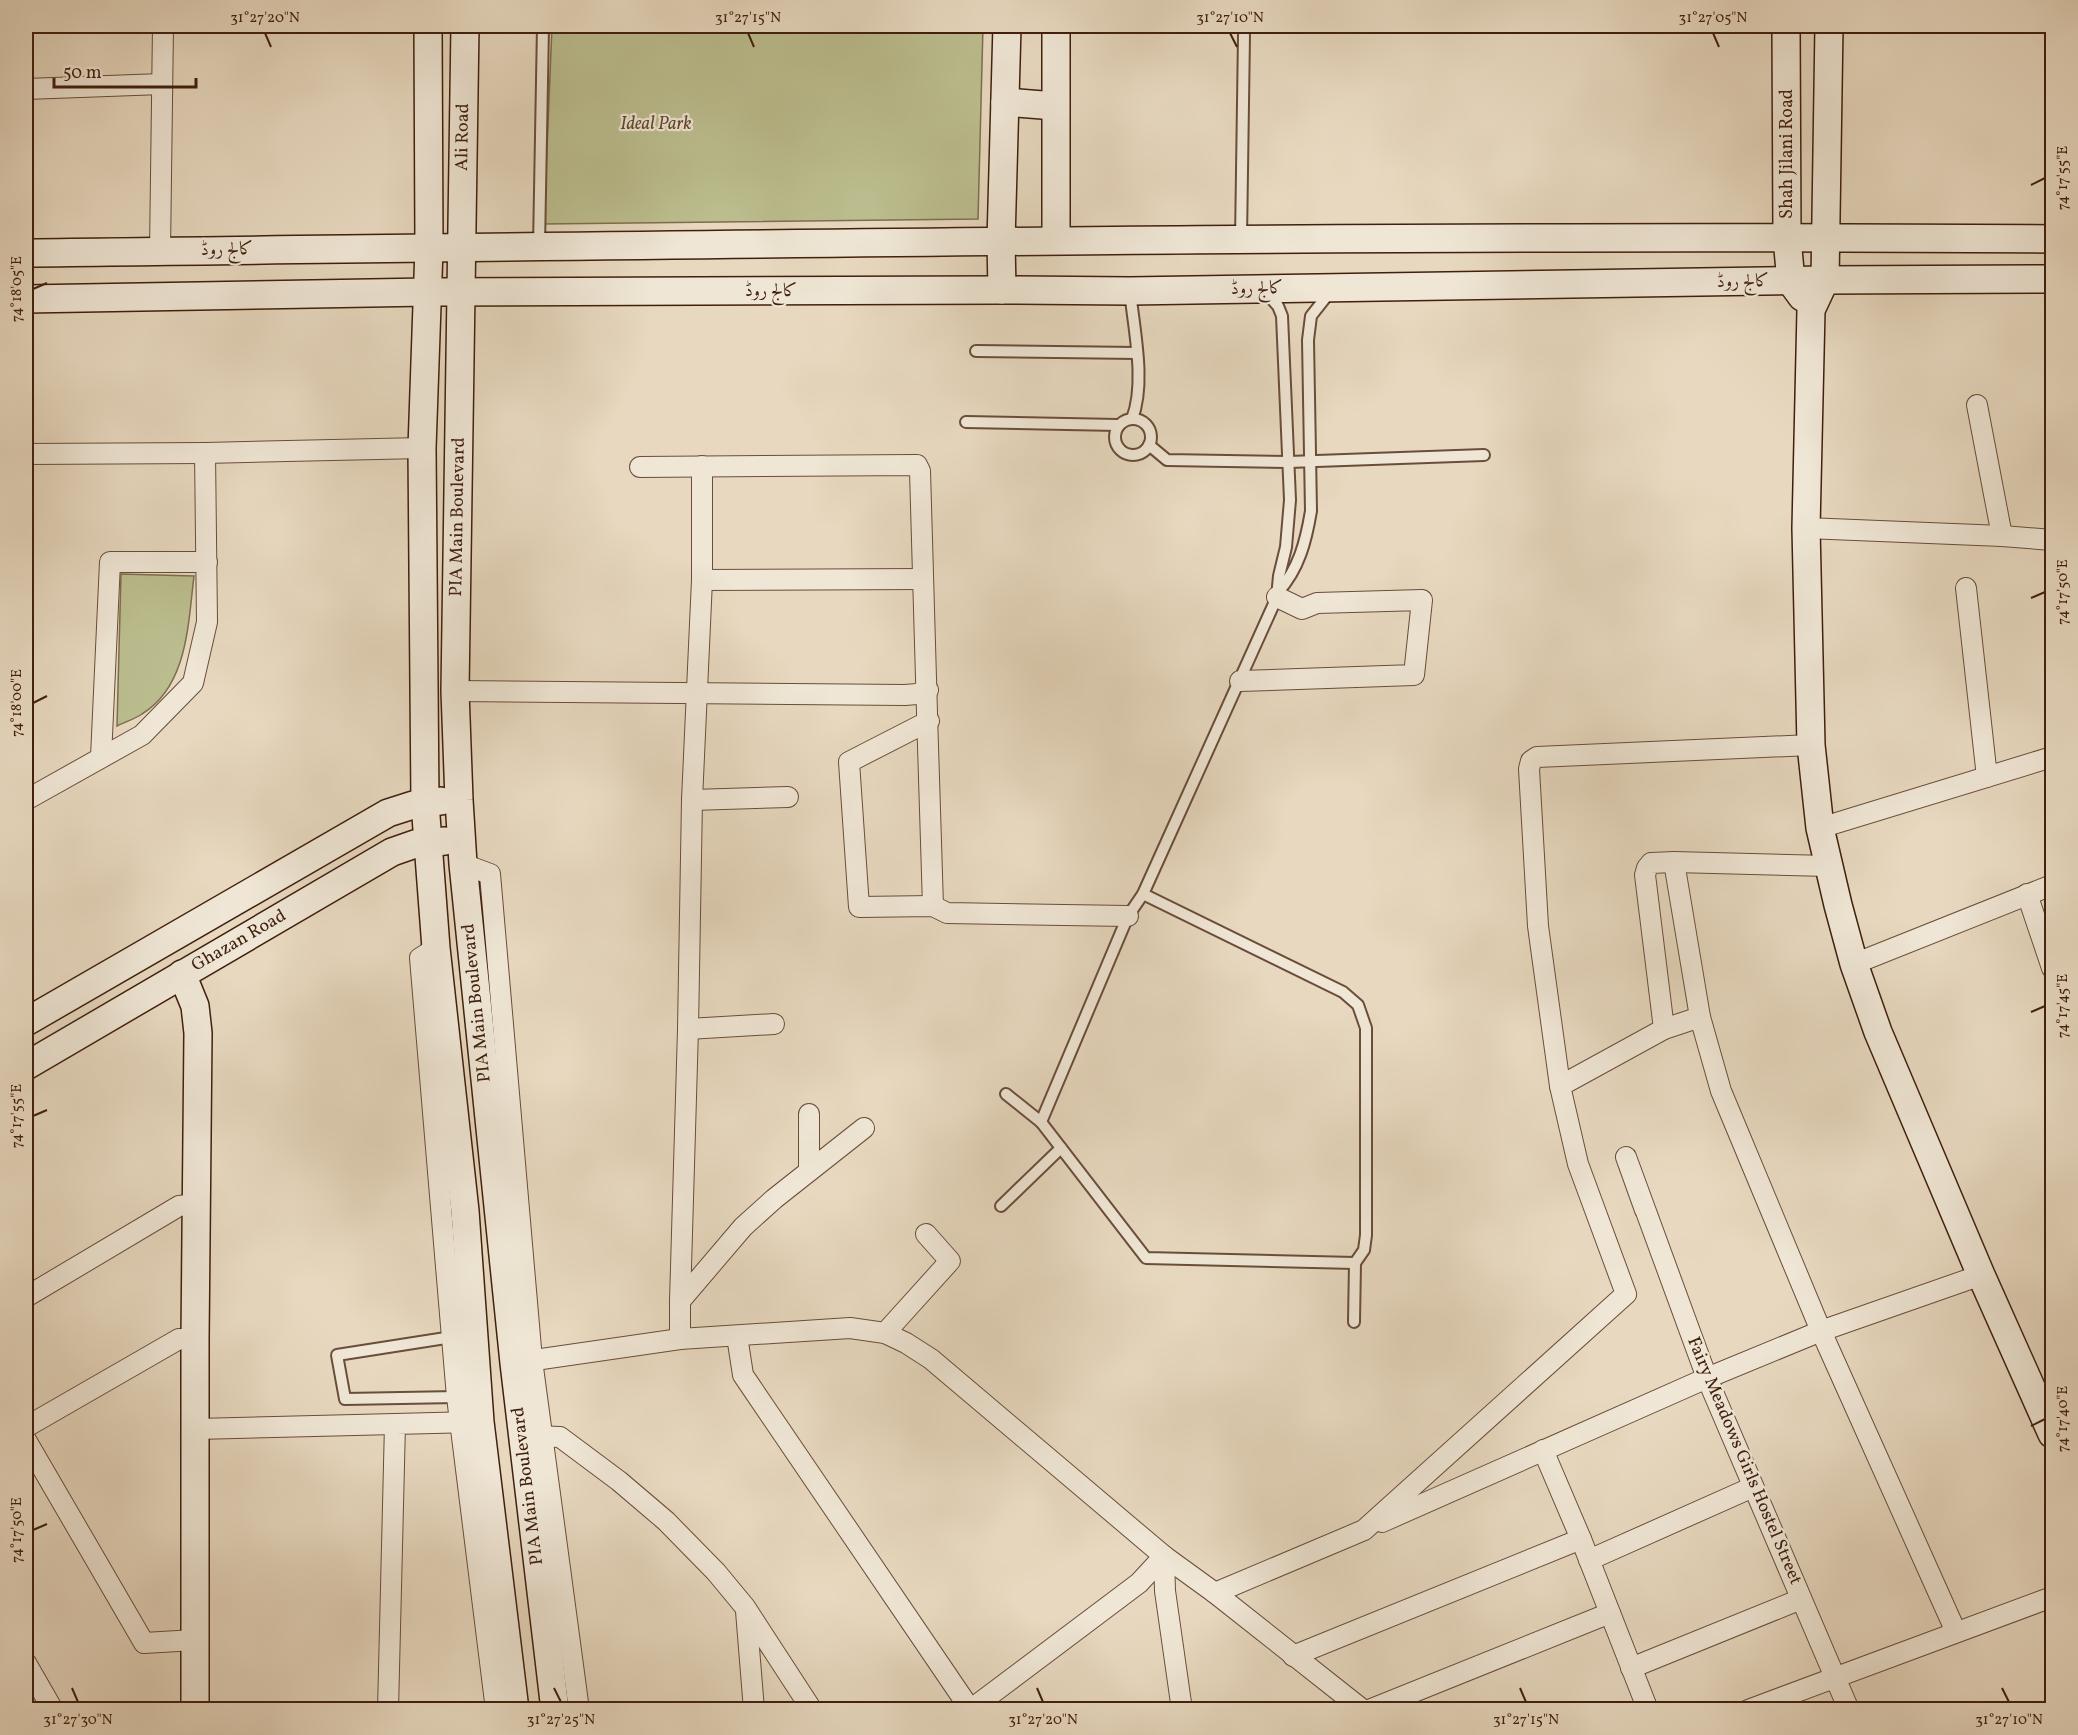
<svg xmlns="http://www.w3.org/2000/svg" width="2078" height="1735" viewBox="0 0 2078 1735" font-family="Vollkorn,Amiri,serif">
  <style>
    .green { fill: #bbbd8e; stroke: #7e6e4e; stroke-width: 1.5 }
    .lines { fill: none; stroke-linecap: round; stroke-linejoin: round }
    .lane-casing { stroke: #6a4d3a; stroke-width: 14 }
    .street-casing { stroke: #6a4d3a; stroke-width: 22 }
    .secondary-casing { stroke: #401f0d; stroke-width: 30 }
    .lane { stroke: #efe6d5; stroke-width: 10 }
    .street { stroke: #efe6d5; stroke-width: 20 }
    .secondary { stroke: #efe6d5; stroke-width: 27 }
    .ticks { fill: none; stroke: #401f0d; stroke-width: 2 }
    .labels { text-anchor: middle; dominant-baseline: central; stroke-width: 4.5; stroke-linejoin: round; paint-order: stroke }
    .park-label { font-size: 18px; font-style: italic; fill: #5f462d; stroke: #efe6d5 }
    .street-label { font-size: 18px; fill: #401f0d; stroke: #efe6d5 }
    .neatline { fill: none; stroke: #401f0d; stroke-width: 2 }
    .ticks-label { font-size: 15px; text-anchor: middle; fill: #401f0d }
  </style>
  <rect width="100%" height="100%" fill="#e7d8bf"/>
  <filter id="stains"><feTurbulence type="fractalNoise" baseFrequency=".00333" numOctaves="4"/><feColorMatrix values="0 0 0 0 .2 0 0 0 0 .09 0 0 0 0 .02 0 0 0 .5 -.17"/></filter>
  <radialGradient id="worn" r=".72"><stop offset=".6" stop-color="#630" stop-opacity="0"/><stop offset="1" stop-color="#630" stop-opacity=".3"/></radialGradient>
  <!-- green -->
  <g class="green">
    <polygon points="552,26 983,26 978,219 544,224"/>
    <path d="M121,574l73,2c-6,47 -6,110 -52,138 -7,5 -17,8 -25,12z"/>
  </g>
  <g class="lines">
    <defs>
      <g id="lane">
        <polyline points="1241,239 1244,35"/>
        <polyline points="539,246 543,26"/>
        <path d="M1130,291c4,39 16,92 2,128"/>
        <polyline points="976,351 1137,353"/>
        <circle cx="1133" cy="437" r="18"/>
        <polyline points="966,422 1118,425"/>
        <polyline points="1149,445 1167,460 1289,462 1484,455"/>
        <path d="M1278,592c21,-23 28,-51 33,-81l-3,-171 3,-24 19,-24"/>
        <polyline points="1143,894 1343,992 1358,1005 1366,1028 1366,1235 1364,1250 1355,1263 1354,1322"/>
        <polyline points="1006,1094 1041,1122 1128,916 1143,894 1277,597 1279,576 1286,547 1290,500 1282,316 1278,306 1266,293"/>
        <polyline points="1041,1122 1146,1258 1355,1263"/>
        <polyline points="1001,1206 1061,1148"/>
        <polyline points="452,1337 337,1355 345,1399 457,1397"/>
      </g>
      <g id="street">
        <polyline points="26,89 162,84"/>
        <polyline points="160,251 163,26"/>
        <polyline points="1977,405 2002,536"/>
        <polyline points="26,454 205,453 422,448"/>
        <path d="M640,467l277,-2 3,6c3,145 9,290 13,435"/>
        <polyline points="1806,528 2002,536 2052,540"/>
        <polyline points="702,580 922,579"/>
        <polyline points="1966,588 1987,777"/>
        <polyline points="1240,681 1414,675 1422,600 1317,603 1302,609 1277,597"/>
        <polyline points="455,691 905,695 917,694 928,690"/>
        <polyline points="929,721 849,762 859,907 933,906 947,913 1128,916"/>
        <polyline points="101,757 110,562 207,562"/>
        <polyline points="26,800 142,735 193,683 207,622 205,453"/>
        <polyline points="692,800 788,797"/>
        <polyline points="1820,828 2052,757"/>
        <polyline points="1674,862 1700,1017 1721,1091 1821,1331 1956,1632"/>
        <polyline points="463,864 490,874 532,1360 579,1710"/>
        <polyline points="2027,894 2052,968"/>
        <polyline points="436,948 420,958 457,1397 496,1710"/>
        <polyline points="1854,964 2052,885"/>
        <polyline points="688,1029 774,1024"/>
        <polyline points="1664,1029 1645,875 1647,868 1651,863 1674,862 1828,866"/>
        <polyline points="1560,1086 1538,926 1529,769 1531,761 1537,757 1811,745"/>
        <polyline points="809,1114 809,1171"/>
        <polyline points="1645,1210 1626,1157 1707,1378 1849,1710"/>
        <polyline points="26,1297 179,1206 196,1204"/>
        <polyline points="680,1301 688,1029 692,800 702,580 702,466"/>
        <polyline points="885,1333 950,1261 926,1234"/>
        <polyline points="737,1336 743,1375 970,1709"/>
        <polyline points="680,1339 680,1301 743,1227 774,1199 864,1128"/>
        <polyline points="514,1363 680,1339 850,1328 885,1333 906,1343 931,1359 1164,1556 1215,1593 1363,1710"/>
        <polyline points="26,1427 179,1339 195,1339"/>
        <polyline points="196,1429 395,1424"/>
        <polyline points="533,1436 560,1437 619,1481 666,1521 716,1572 745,1607 812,1710"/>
        <polyline points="26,1440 144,1643 195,1640"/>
        <polyline points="1543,1450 1581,1539 1648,1710"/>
        <polyline points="1382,1522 1707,1378 1821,1331 1981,1275"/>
        <polyline points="1164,1556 1165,1591 1182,1710"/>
        <polyline points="1589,1560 1753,1487"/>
        <polyline points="1215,1593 1364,1530 1626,1294 1578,1164 1560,1086 1664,1029 1700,1017"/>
        <polyline points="746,1611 754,1710"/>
        <polyline points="1293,1656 1581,1539"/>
        <polyline points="26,1663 53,1710"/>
        <polyline points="1631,1668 1801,1599"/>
        <polyline points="388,1710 395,1424 473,1422"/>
        <polyline points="970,1710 1139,1583 1164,1556"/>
        <polyline points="1369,1710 1610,1613"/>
        <polyline points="1748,1710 2052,1597"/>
      </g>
      <g id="secondary">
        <polyline points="428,26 429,248 422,448 425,803 436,948 465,1211 480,1422 515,1710"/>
        <polyline points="465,26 455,691 459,800 463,864 514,1363 555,1710"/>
        <polyline points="1786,26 1787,238 1791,282 1802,297"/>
        <polyline points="1829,26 1825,280 1811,310 1806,528 1811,745 1820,828 1838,905 1854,964 1878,1032 1981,1275 2052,1434"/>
        <polyline points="1005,102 1055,106"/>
        <polyline points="1056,240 1056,26"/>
        <path d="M26,253c675,-8 1351,-19 2026,-14"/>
        <polyline points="1002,290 1001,241 1007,26"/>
        <polyline points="26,299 428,292 1002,290 1130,291 1825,280 2052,279"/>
        <polyline points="182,974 195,1006 198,1033 195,1339 195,1710"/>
        <polyline points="26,1022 388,813 413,805 441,801"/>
        <polyline points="26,1066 392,852 415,844 445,841"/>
      </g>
    </defs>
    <!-- lane casing -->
    <use href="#lane" class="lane-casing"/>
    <!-- street casing -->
    <use href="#street" class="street-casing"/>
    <!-- secondary casing -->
    <use href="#secondary" class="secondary-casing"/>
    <!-- lane -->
    <use href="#lane" class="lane"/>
    <!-- street -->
    <use href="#street" class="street"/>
    <!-- secondary -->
    <use href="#secondary" class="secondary"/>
  </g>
  <!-- ticks -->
  <path class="ticks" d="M265,33l6,14M748,33l6,14M1230,33l7,14M1713,33l6,14M2031,185l14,-7M33,289l14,-6M2031,598l14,-6M33,703l14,-7M2031,1012l14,-6M33,1116l14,-6M2031,1426l14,-7M33,1530l14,-6M72,1688l6,14M554,1688l7,14M1037,1688l6,14M1520,1688l6,14M2002,1688l7,14"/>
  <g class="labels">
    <!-- park labels -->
    <g class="park-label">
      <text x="656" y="124">Ideal Park</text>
    </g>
    <!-- street labels -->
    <g class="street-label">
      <text transform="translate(463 137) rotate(-89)">Ali Road</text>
      <text transform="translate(1787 154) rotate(-90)">Shah Jilani Road</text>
      <text transform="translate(227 250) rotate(-1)">کالج روڈ</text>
      <text transform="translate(1743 282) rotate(-1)">کالج روڈ</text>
      <text transform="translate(1257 289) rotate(-1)">کالج روڈ</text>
      <text x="771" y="291">کالج روڈ</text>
      <text transform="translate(458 517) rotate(-89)">PIA Main Boulevard</text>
      <text transform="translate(239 941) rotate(-30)">Ghazan Road</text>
      <text transform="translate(477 1003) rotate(-96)">PIA Main Boulevard</text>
      <text transform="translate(1744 1461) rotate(67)">Fairy Meadows Girls Hostel Street</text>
      <text transform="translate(528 1486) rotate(-97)">PIA Main Boulevard</text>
    </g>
  </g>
  <!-- margin -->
  <rect width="2078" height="1735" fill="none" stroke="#e7d8bf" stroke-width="66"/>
  <!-- scale -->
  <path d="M54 78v9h142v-9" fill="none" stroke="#401f0d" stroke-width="3"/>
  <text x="63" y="78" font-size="18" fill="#401f0d" stroke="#efe6d5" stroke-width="4.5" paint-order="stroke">50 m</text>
  <rect x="33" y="33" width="2012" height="1669" class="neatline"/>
  <g class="ticks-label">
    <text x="265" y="22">31°27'20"N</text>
    <text x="748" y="22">31°27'15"N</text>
    <text x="1230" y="22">31°27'10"N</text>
    <text x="1713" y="22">31°27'05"N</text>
    <text transform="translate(2062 178) rotate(-90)" y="5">74°17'55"E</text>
    <text transform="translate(16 289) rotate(-90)" y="5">74°18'05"E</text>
    <text transform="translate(2062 592) rotate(-90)" y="5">74°17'50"E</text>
    <text transform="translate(16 703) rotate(-90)" y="5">74°18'00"E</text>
    <text transform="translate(2062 1006) rotate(-90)" y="5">74°17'45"E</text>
    <text transform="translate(16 1116) rotate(-90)" y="5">74°17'55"E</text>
    <text transform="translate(2062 1419) rotate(-90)" y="5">74°17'40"E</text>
    <text transform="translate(16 1530) rotate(-90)" y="5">74°17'50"E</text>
    <text x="78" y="1724">31°27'30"N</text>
    <text x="561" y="1724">31°27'25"N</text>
    <text x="1043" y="1724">31°27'20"N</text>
    <text x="1526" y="1724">31°27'15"N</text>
    <text x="2009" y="1724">31°27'10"N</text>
  </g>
  <rect width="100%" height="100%" filter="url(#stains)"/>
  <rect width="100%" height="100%" fill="url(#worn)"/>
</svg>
